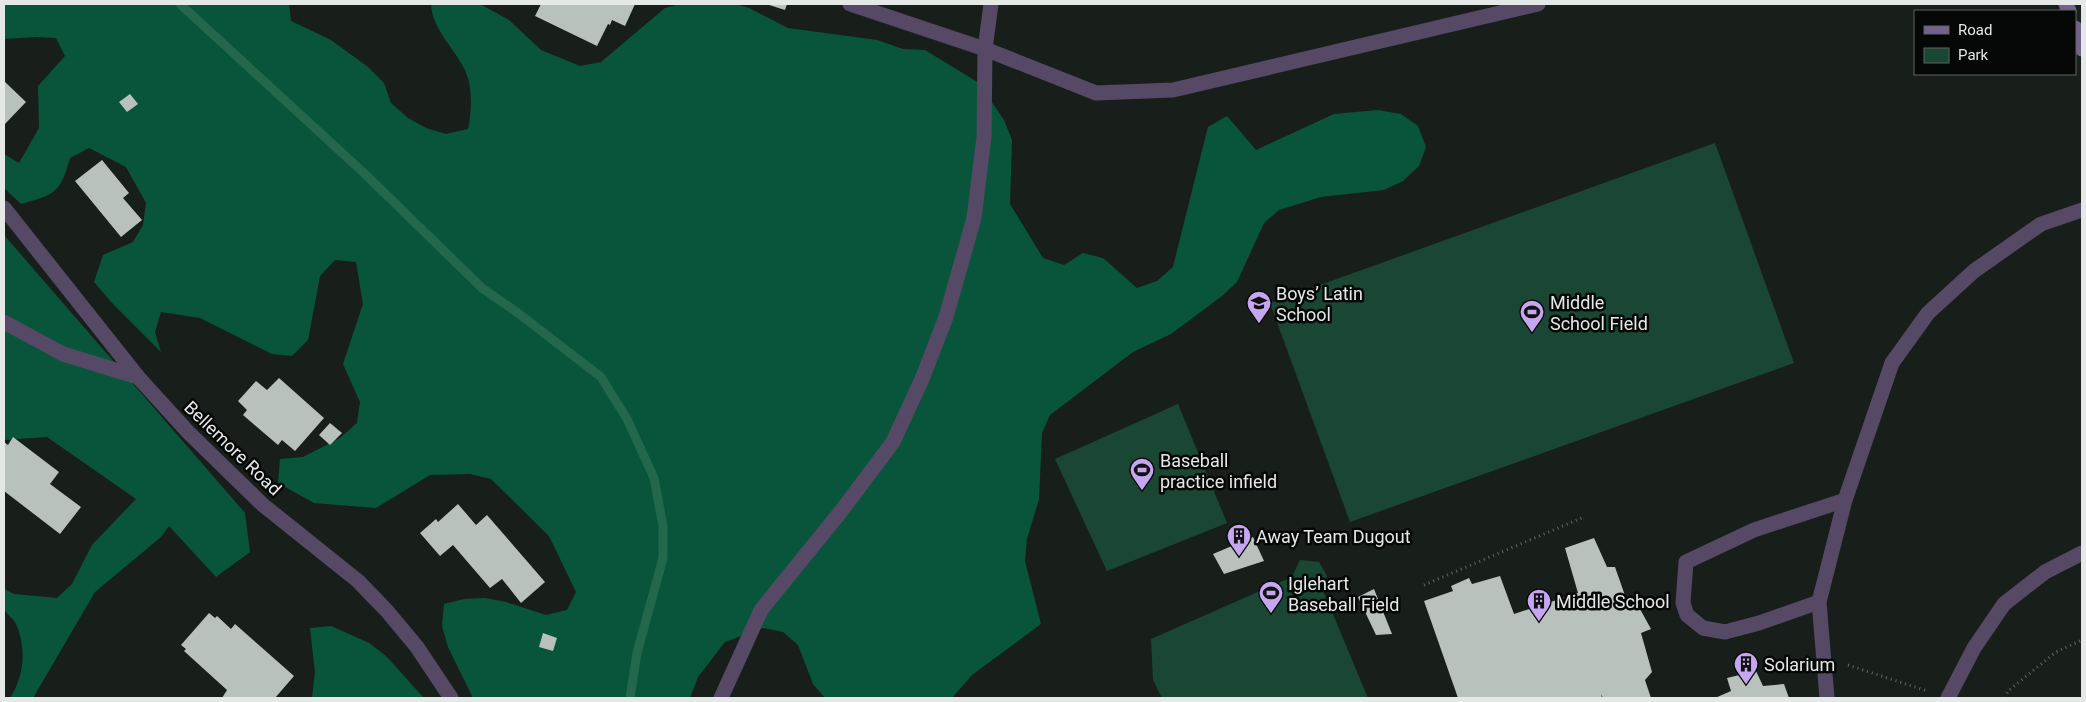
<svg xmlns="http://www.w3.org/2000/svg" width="2086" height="702" viewBox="0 0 2086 702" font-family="Roboto,sans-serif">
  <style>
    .green { fill: #1a4734 }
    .forest { fill: #09553b }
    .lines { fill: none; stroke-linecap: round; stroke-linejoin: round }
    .stream { stroke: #23684c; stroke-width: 9 }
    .building { fill: #b8c1bc }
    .path { stroke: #636966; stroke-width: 3; stroke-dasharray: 1 4; stroke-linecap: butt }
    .lane { stroke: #554965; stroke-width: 15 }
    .street { stroke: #554965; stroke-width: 15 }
    .secondary { stroke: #74628e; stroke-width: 15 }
    .labels { text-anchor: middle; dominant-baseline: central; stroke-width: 5; stroke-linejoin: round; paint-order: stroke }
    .poi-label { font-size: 18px; fill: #e4e8e6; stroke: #060807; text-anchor: start }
    .street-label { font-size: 18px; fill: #e4e8e6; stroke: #060807 }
  </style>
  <rect width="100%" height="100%" fill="#181f1b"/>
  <!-- green -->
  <g class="green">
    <polygon points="1715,143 1794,363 1350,522 1270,303"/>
    <polygon points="1178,404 1227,523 1107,571 1055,459"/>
    <polygon points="1300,560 1319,562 1327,576 1322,588 1368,698 1162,698 1153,680 1151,639 1292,577"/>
  </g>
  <!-- forest -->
  <g class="forest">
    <path d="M4,4h285l2,17 40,19 37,27 16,16 7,20 17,15 18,10 20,6 22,-5c4,-19 5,-43 -4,-61 -11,-21 -32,-40 -33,-64h49l29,16 32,30 39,16 21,-4 64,-54 15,-4h55l14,4 39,20 89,12 26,9 22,1 54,33 25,37 8,20 -2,64 33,54 21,7 19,-12 20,5 34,30 20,-7 16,-14 35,-140 19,-11 29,34 78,-36 44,-4 23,4 17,12 8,21 -7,19 -16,15 -19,9 -63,7 -42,13 -15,13 -27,59 -15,14 -51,38 -38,18 -83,63 -8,18 -3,66 -12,40 -2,22 16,63 -69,51 -20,23h-127l-12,-14 -15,-39 -15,-13 -20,-4 -38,14 -27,35 -8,21h-217l-25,-51 -6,-21 2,-22 20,-5 21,-1 21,4 40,13 21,-5 9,-18 -27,-56 -58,-57 -21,-5 -40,1 -54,33 -62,-5 -36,-20 2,-24 23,-2 37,-19 17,-15 3,-21 -17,-38 20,-60 -7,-42 -21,-2 -15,16 -12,64 -16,16 -20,-2 -72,-36 -39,-6 -6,20 6,20 -48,-48 -19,-22 9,-27 30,-13 10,-17 3,-22 -20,-36 -37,-19 -19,10c-10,36 -15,36 -49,46l-17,-16v-34l15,9 20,-35 -1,-42 27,-30 -9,-18 -20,-1 -32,2z"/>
    <path d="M4,235l241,278 5,39 -34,25 -47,-51 -8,11 -66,55 -62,106h-23c14,-21 17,-50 6,-74 -3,-6 -10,-10 -12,-15 -2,-6 0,-14 0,-20l10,5 43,4 15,-14 20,-39 44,-46 -89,-62 -43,3z"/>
    <polygon points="331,626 369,643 386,656 424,698 312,698 315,672 310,628"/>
  </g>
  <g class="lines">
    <!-- stream -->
    <polyline class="stream" points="180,4 365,174 482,288 518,313 601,377 627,419 654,478 663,526 663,558 637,653 630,698"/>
  </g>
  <!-- building -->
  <g class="building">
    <polygon points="541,4 635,4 625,26 612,20 610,25 608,24 597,46 535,16"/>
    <polygon points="766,4 787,4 785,10"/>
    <polygon points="4,81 26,102 4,125"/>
    <polygon points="130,94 138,104 127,112 119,102"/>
    <polygon points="102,160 129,193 123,198 142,220 121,237 75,181"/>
    <polygon points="279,378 324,418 295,451 282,440 278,445 243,415 247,410 238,401 256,381 267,390"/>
    <polygon points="330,423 342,433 330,445 319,435"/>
    <polygon points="13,437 59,472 50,484 81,507 60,534 4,491 4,442 8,445"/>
    <polygon points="458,504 476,525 487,515 545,582 521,603 502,579 490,588 453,545 440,556 420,533 436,519 438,522"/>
    <polygon points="1253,537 1264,561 1224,574 1213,554"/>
    <polygon points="1594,538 1607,567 1615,567 1629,607 1640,609 1651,629 1641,633 1652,672 1645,680 1651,698 1603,698 1601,694 1602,698 1458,698 1424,601 1453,591 1451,586 1469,578 1472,584 1500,576 1514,614 1578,593 1565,548"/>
    <polygon points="1374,589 1392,634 1376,635 1358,597"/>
    <polygon points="209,613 215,618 217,616 231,629 235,624 294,676 275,698 222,698 227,690 184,651 186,649 181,645"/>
    <polygon points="543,633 557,638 553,651 539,647"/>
    <polygon points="1756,671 1763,686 1784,684 1789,698 1715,698 1731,691 1727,678"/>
  </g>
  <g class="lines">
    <!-- path -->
    <g class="path">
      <polyline points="1424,585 1584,517"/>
      <polyline points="1848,665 1927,691"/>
      <polyline points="2005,698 2008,691 2056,652 2082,640"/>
    </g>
    <!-- lane -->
    <g class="lane">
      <polyline points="850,4 985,49 1096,93 1173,90 1538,4"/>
      <polyline points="1819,602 1759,623 1725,632 1703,628 1687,615 1683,603 1686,562 1754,530 1845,500"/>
      <polyline points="721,698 761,610 842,510 893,442 922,379 946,317 974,218 984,137 985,49 991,4"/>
      <polyline points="1827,698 1819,602 1845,500 1892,363 1928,313 1974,271 2041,224 2082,210"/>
      <polyline points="1948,698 1974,648 2004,604 2045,572 2082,553"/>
    </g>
    <!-- street -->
    <g class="street">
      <polyline points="4,208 138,377 188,432 263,505 358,581 387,611 417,647 451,698"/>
      <polyline points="4,322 63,354 138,377"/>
    </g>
    <!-- secondary -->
    <g class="secondary">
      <polyline points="2066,4 2069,11"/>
      <polyline points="2075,28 2082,49"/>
    </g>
  </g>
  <!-- icons -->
  <defs>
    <symbol id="school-pin" viewBox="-11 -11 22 30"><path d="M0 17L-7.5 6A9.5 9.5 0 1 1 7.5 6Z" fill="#c6a6f0" stroke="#060807"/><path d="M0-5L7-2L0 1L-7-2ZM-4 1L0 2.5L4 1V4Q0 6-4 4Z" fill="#111"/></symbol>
    <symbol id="stadium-pin" viewBox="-11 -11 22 30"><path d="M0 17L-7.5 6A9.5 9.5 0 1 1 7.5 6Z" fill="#c6a6f0" stroke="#060807"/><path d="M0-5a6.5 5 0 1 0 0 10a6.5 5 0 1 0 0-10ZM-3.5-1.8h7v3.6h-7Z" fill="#111"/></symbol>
    <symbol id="building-pin" viewBox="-11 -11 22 30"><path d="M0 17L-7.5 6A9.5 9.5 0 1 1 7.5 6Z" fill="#c6a6f0" stroke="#060807"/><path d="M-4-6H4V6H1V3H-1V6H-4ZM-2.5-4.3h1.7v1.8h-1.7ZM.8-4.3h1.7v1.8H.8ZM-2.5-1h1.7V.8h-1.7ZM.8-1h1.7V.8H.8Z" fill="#111"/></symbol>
  </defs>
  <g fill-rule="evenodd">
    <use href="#school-pin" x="1245" y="289" width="28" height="38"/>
    <use href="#stadium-pin" x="1518" y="298" width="28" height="38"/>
    <use href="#stadium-pin" x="1128" y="456" width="28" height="38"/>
    <use href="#building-pin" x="1225" y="522" width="28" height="38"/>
    <use href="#stadium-pin" x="1257" y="579" width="28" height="38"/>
    <use href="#building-pin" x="1525" y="587" width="28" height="38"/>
    <use href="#building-pin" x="1732" y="650" width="28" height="38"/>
  </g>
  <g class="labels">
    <!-- poi labels -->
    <g class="poi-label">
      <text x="1276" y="293">Boys’ Latin<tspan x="1276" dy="21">School</tspan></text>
      <text x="1550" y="302">Middle<tspan x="1550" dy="21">School Field</tspan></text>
      <text x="1160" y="460">Baseball<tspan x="1160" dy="21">practice infield</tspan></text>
      <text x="1256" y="536">Away Team Dugout</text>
      <text x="1288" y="583">Iglehart<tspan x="1288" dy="21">Baseball Field</tspan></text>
      <text x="1556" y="601">Middle School</text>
      <text x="1764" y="664">Solarium</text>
    </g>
    <!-- street labels -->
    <g class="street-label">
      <text transform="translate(233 448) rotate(44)">Bellemore Road</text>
    </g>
  </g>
  <!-- border -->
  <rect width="2086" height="702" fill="none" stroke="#e4e8e6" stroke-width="10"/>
  <!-- legend -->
  <rect x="1914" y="10" width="162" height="65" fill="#060807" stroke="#5f6260"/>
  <rect x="1924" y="26" width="25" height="8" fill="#74628e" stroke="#5f6260"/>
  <text x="1958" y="35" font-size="15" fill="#e4e8e6">Road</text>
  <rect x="1924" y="48" width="25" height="15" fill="#1a4734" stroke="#5f6260"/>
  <text x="1958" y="60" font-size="15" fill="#e4e8e6">Park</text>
</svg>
